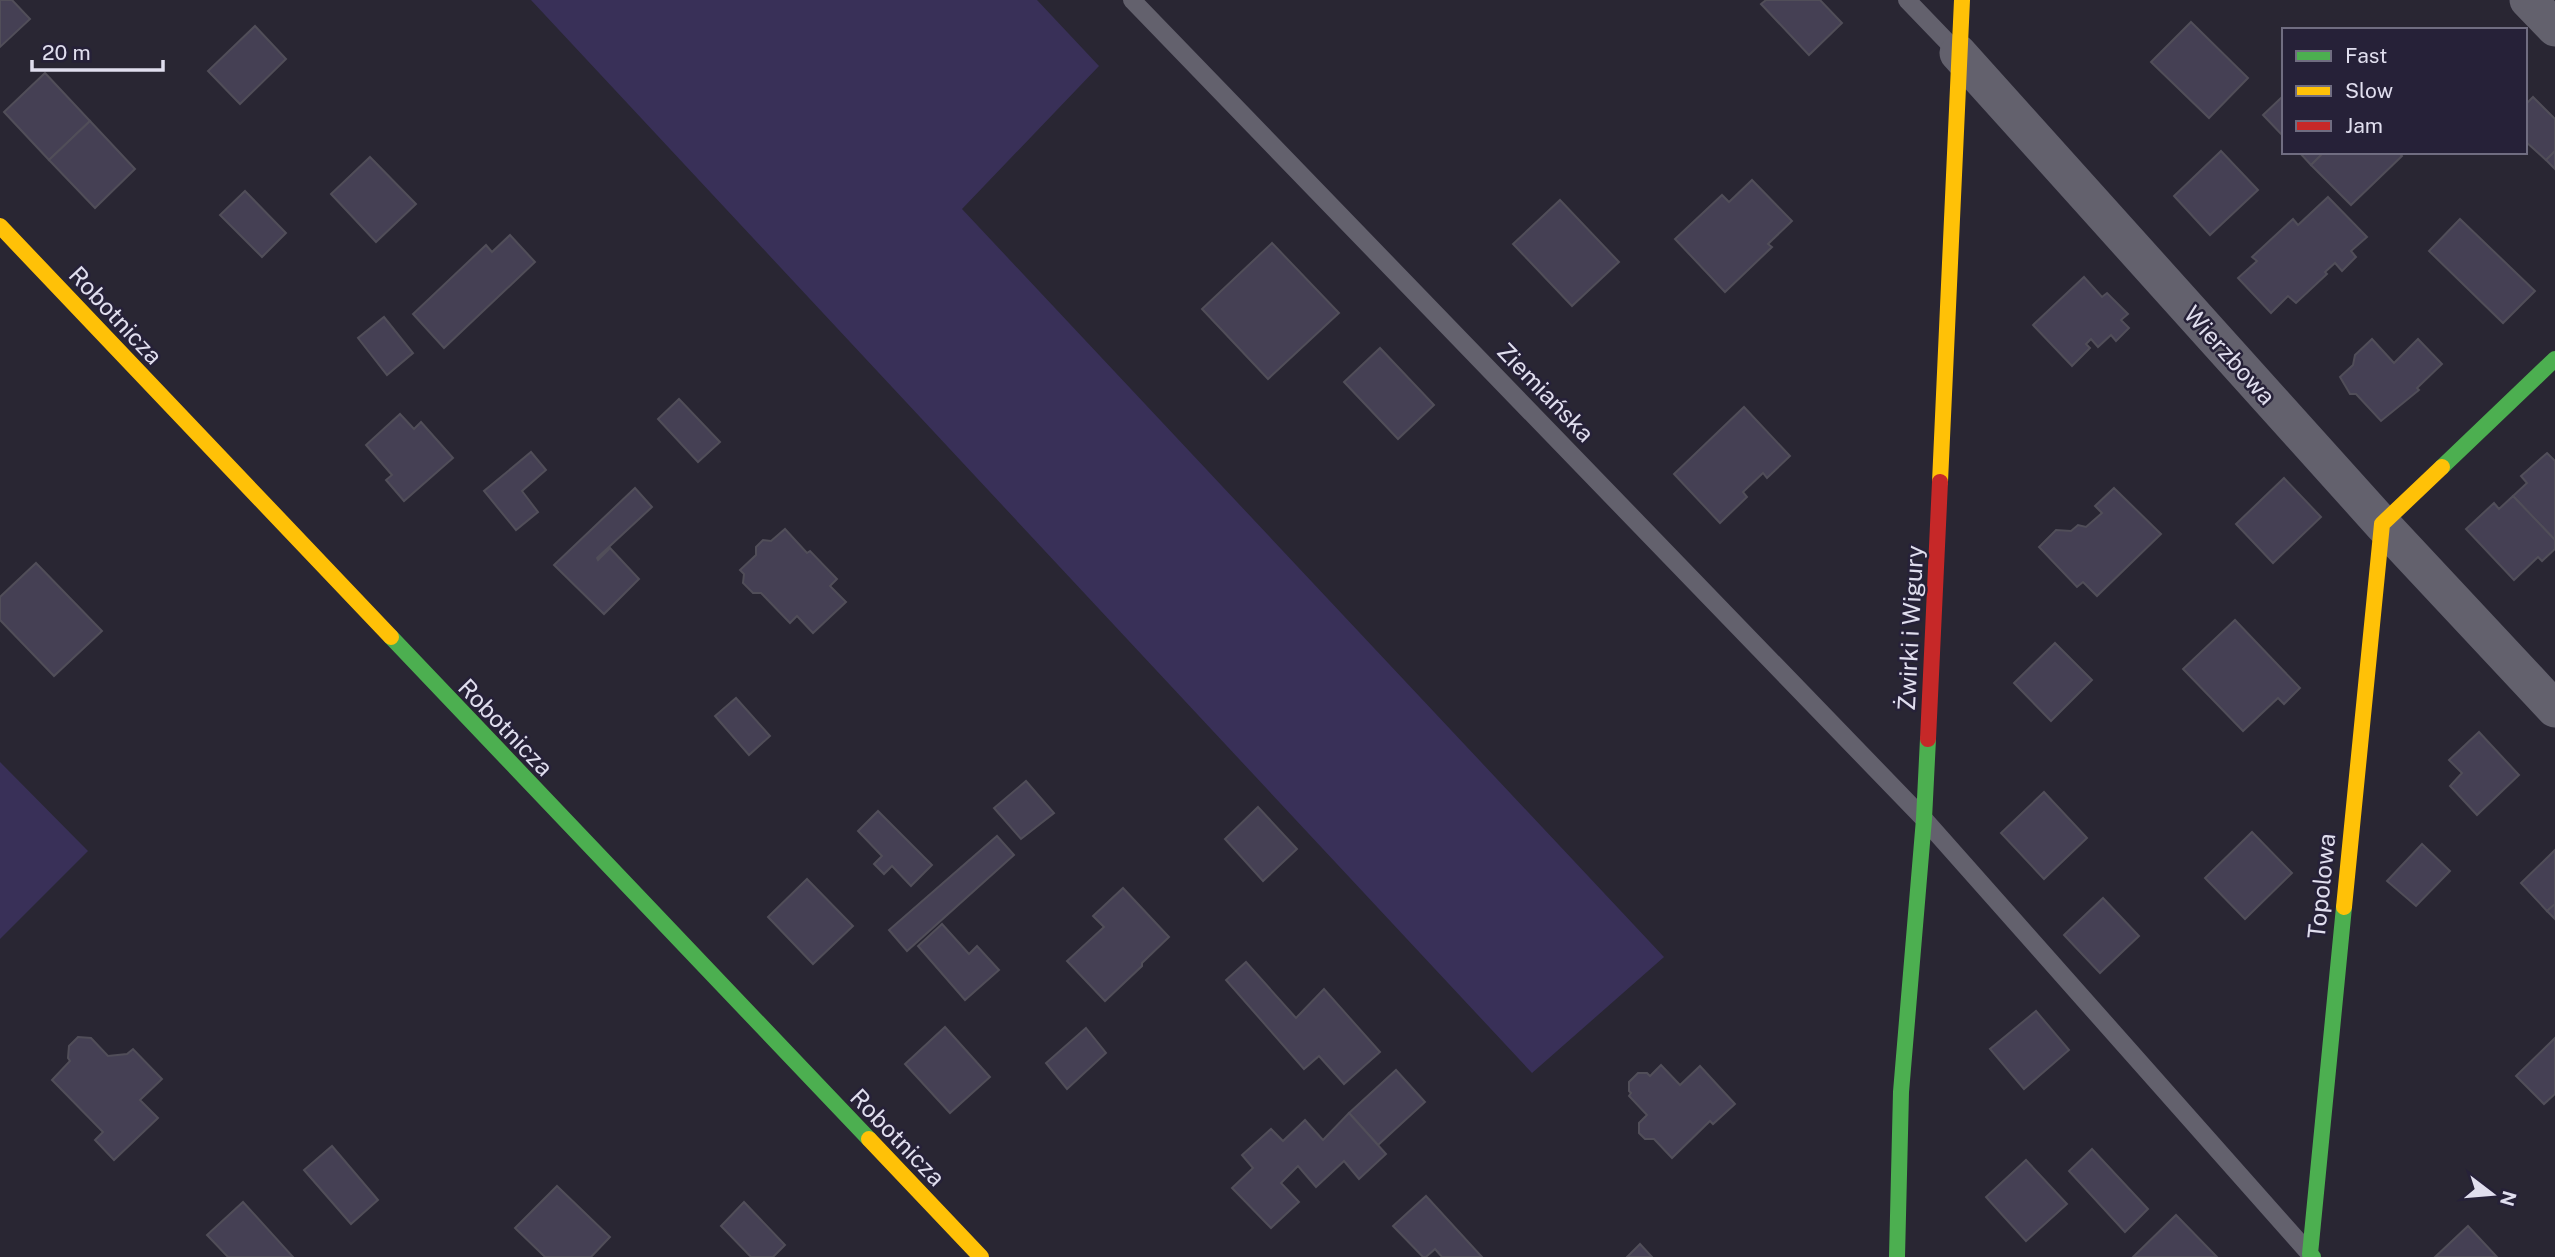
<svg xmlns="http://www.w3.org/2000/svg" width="2555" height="1257" viewBox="0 0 2555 1257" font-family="'Public Sans',sans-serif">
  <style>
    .green { fill: #393058 }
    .building { fill: #454054; stroke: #514e59; stroke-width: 2 }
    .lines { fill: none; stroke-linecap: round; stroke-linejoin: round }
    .lane { stroke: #63616d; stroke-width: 18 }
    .street { stroke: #63616d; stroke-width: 37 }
    .fast { stroke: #4caf50; stroke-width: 16 }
    .slow { stroke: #ffc107; stroke-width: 16 }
    .jam { stroke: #c62828; stroke-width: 16 }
    .labels { text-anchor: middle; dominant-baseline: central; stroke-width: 5; stroke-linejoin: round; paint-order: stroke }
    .street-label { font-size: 24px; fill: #e0deee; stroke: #262138 }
  </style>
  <rect width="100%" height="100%" fill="#292633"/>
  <!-- green -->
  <g class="green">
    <polygon points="531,0 1037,0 1099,66 962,209 1664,957 1532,1073"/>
    <polygon points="0,762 88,851 0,939"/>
  </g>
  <!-- building -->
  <g class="building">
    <polygon points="0,0 12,0 30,19 0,47"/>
    <polygon points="1766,0 1820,0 1842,23 1809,55 1761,4"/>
    <polygon points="2191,22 2248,78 2209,118 2151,62"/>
    <polygon points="255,26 286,59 240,104 208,71"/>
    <polygon points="45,73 90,121 49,160 4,112"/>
    <polygon points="2284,95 2284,137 2263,115"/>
    <polygon points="2533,97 2555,119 2555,151 2546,160 2525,141 2525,105"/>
    <polygon points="90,121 135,169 95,208 49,160"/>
    <polygon points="2221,151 2258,190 2210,235 2174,196"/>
    <polygon points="2555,151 2555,169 2546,160"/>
    <polygon points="2299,152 2324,152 2311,165"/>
    <polygon points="2324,152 2398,152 2402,156 2351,205 2311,165"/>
    <polygon points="370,157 416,204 376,242 331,194"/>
    <polygon points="1752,180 1792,221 1768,244 1772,247 1725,292 1675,239 1722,195 1729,202"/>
    <polygon points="245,191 286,233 262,257 220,215"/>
    <polygon points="2328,197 2367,237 2351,251 2356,257 2342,271 2335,263 2325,272 2327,274 2296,303 2288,296 2271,313 2238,278 2257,261 2252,257 2293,219 2298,225"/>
    <polygon points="1560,200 1619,262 1572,306 1513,244"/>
    <polygon points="2460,219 2535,291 2503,323 2429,251"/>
    <polygon points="510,235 535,262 444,348 413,314 486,245 492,252"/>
    <polygon points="1272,243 1339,313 1268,379 1202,309"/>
    <polygon points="2084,277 2102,297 2107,293 2128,314 2121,320 2129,328 2116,341 2111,335 2098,347 2091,339 2086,344 2090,348 2072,366 2033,325"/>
    <polygon points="384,317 413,353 387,375 358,338"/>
    <polygon points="2372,339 2394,363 2418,339 2442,364 2417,388 2419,390 2381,421 2356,394 2350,394 2340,377 2353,365 2355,355"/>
    <polygon points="1380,348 1434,405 1398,439 1344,382"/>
    <polygon points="679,399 720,442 698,462 658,419"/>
    <polygon points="1744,407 1790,456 1767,478 1763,473 1743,492 1747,497 1720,523 1674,474"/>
    <polygon points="400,414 414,429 421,422 453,458 404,501 386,480 392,475 366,445"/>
    <polygon points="531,452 546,470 522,491 538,512 516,530 484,491"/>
    <polygon points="2547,453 2555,461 2555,540 2513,496 2527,483 2521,476"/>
    <polygon points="2284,478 2321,517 2273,563 2236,524"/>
    <polygon points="635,488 652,507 597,558 598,560 610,548 639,579 604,614 554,565"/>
    <polygon points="2114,488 2161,534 2097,596 2083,582 2077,587 2039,547 2056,530 2071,531 2078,525 2086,527 2102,513 2095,506"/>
    <polygon points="2513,496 2555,540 2555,549 2542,561 2538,557 2514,580 2466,529 2494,503 2499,509"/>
    <polygon points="785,529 807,553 810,551 837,579 830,586 846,602 813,633 797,616 790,623 761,593 753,593 743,583 744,574 740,570 756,555 756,547 763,540 771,541"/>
    <polygon points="36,563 102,631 54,676 0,620 0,597"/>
    <polygon points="2235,620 2300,688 2284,704 2278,698 2243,731 2183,669"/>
    <polygon points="2055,643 2092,680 2051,721 2014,683"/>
    <polygon points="736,698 770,736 749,755 715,716"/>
    <polygon points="2479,732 2519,775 2477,815 2450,786 2462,773 2449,760"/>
    <polygon points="1026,781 1054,813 1021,839 994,808"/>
    <polygon points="2044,792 2087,838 2044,879 2001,833"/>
    <polygon points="1258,807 1297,849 1263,881 1225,839"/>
    <polygon points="878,811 932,865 911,886 892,866 884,874 874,864 882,856 858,831"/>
    <polygon points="2252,832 2292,873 2245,919 2205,878"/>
    <polygon points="997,836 1014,855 907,951 889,930"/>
    <polygon points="2422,844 2450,871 2416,906 2387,881"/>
    <polygon points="2555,850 2555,904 2547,911 2521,883"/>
    <polygon points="807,879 853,926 813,964 768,917"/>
    <polygon points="1123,888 1169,937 1142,963 1142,966 1105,1001 1067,961 1104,927 1093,916"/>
    <polygon points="2103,898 2139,936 2100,973 2064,935"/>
    <polygon points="2555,904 2555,919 2547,911"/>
    <polygon points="942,924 969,954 977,946 999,970 965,1000 918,946"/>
    <polygon points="1246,962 1296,1018 1324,989 1380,1052 1344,1084 1319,1056 1304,1069 1226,980"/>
    <polygon points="2036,1011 2069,1050 2024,1089 1990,1049"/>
    <polygon points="945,1027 990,1077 950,1113 905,1064"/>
    <polygon points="1086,1028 1106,1053 1067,1089 1046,1063"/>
    <polygon points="78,1037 91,1038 108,1056 127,1054 133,1049 162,1079 140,1100 158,1118 114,1160 95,1140 103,1132 52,1080 70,1061 68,1058 69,1046"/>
    <polygon points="2555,1038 2555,1094 2544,1104 2516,1076"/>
    <polygon points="1661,1065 1680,1085 1700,1066 1735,1104 1713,1124 1710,1121 1672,1158 1654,1139 1645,1139 1639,1133 1639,1123 1647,1115 1629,1096 1631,1093 1629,1091 1629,1082 1638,1073 1647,1073 1650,1076"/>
    <polygon points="1396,1070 1425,1102 1378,1145 1349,1113"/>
    <polygon points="1349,1113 1386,1154 1359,1179 1344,1161 1316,1187 1298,1166 1281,1183 1299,1202 1271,1228 1232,1188 1253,1168 1242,1155 1271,1129 1283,1141 1305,1120 1323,1140"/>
    <polygon points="332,1146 378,1200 351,1224 304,1170"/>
    <polygon points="2092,1149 2148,1209 2125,1232 2069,1171"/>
    <polygon points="2026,1160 2067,1204 2026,1241 1986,1197"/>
    <polygon points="557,1186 610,1237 591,1257 545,1257 515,1228"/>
    <polygon points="1426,1196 1482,1257 1442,1257 1435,1249 1426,1257 1423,1257 1393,1226"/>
    <polygon points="243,1202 293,1257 228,1257 207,1235"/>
    <polygon points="744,1202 785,1245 773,1257 751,1257 721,1226"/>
    <polygon points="2176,1215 2217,1257 2133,1257"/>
    <polygon points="2468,1226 2497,1257 2435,1257"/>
    <polygon points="1640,1244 1652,1257 1627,1257"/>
  </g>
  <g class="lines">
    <!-- lane -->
    <g class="lane">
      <polyline points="1132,0 1924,819 2308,1252"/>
      <polyline points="1907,0 1958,53"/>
    </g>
    <!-- street -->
    <g class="street">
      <polyline points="2528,0 2555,28"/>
      <polyline points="1958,53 2382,524 2555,709"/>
    </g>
    <!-- fast -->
    <g class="fast">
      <polyline points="2442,467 2555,359"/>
      <polyline points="391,637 869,1139"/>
      <polyline points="1897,1257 1901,1092 1924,819 1928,739"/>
      <polyline points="2313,1257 2310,1254 2344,907"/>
    </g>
    <!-- slow -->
    <g class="slow">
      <polyline points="0,226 391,637"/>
      <polyline points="1940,482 1962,0"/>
      <polyline points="2344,907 2382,524 2442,467"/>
      <polyline points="869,1139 981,1257"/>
    </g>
    <!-- jam -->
    <polyline class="jam" points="1928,739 1940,482"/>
  </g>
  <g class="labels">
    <!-- street labels -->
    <g class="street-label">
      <text transform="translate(116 315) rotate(47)">Robotnicza</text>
      <text transform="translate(2230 355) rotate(48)">Wierzbowa</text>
      <text transform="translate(1546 392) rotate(46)">Ziemiańska</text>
      <text transform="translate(1910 628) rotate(-87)">Żwirki i Wigury</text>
      <text transform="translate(506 727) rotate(46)">Robotnicza</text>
      <text transform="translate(2321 886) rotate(-84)">Topolowa</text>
      <text transform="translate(898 1137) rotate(46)">Robotnicza</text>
    </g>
  </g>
  <!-- legend -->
  <rect x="2282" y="28" width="245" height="126" fill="#262138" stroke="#706d81" stroke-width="2"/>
  <rect x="2296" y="51" width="35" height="10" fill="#4caf50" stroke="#706d81" stroke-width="2"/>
  <text x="2345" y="63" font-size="21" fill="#e0deee">Fast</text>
  <rect x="2296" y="86" width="35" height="10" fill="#ffc107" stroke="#706d81" stroke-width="2"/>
  <text x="2345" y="98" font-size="21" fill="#e0deee">Slow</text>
  <rect x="2296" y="121" width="35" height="10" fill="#c62828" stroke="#706d81" stroke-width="2"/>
  <text x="2345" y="133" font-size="21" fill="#e0deee">Jam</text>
  <!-- north arrow -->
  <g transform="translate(2492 1194) rotate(106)" stroke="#262138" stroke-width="5" paint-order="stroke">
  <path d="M0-5L12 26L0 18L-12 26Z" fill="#e0deee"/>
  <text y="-10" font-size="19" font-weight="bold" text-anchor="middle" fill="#e0deee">N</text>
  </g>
  <!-- scale -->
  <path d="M32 60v10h131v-10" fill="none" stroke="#e0deee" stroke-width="3.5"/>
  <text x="42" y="60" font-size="21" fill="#e0deee" stroke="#262138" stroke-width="5" paint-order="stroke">20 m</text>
</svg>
